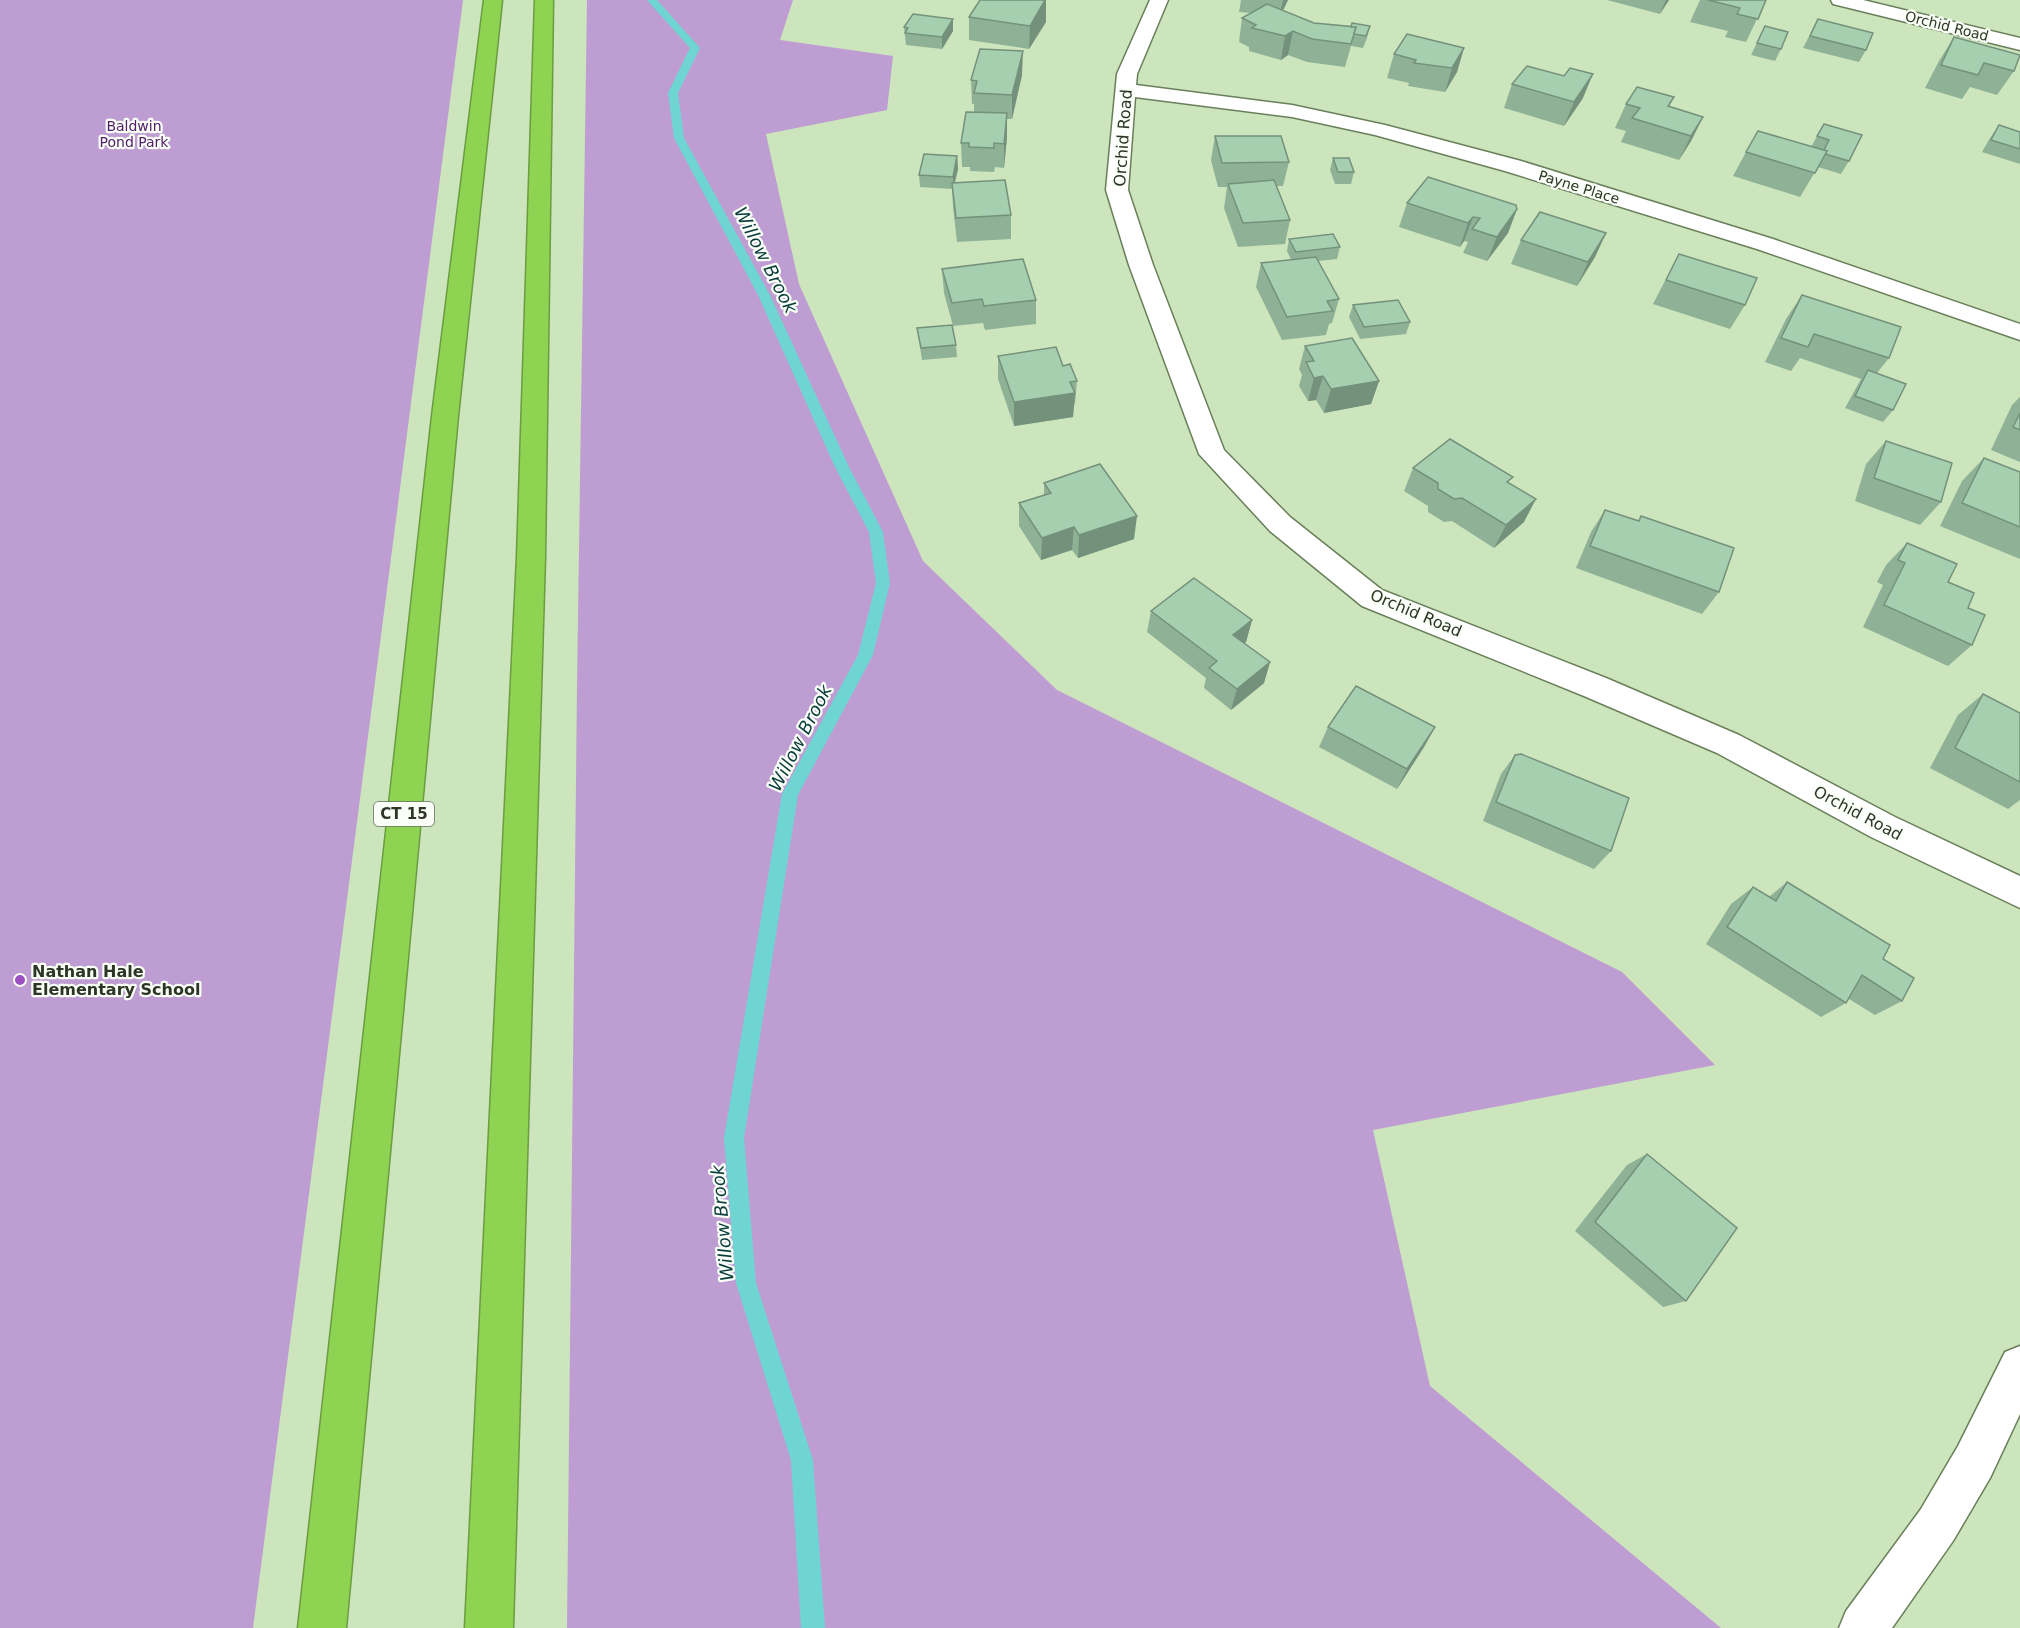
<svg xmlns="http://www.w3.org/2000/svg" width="2020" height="1628" viewBox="0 0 2020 1628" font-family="'DejaVu Sans',sans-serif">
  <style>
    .green { fill: #be9dd2 }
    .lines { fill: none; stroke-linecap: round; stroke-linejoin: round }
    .stream { fill: #6ed5d2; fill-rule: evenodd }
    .minor-casing { stroke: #697f5a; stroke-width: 3 }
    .highway-casing { stroke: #6c9c42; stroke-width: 3 }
    .minor { fill: #fff; fill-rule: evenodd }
    .highway { fill: #8ed351; fill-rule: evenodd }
    .wall { fill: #8fb297 }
    .shaded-wall { fill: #74917b }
    .building { fill: #a6cfb0; stroke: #74917b; stroke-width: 1.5 }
    .poi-dot { fill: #9c50c2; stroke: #f9fef6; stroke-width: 2 }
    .labels { text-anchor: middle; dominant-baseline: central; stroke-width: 4.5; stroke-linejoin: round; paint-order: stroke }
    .far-street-label { font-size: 14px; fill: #2d3626; stroke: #f9fef6 }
    .far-park-label { font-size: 14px; fill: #53216a; stroke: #f9fef6 }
    .shield { fill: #f9fef6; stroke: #6a7264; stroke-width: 1.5 }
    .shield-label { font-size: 15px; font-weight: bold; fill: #2d3626 }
    .street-label { font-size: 16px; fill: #2d3626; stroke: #f9fef6 }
    .poi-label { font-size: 16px; font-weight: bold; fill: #2d3626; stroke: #f9fef6; text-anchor: start }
    .water-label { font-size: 18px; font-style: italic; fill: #0a3c3b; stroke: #f9fef6 }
  </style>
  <rect width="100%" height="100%" fill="#cce5bc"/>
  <!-- green -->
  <g class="green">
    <polygon points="0,0 463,0 253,1628 0,1628"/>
    <polygon points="587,0 793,0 780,40 893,56 887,110 766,134 799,284 923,561 1057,690 1622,972 1715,1065 1373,1130 1430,1386 1721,1628 567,1628 577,686"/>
  </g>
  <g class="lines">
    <!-- stream -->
    <polygon class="stream" points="647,0 657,0 700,48 678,93 684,138 770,295 849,467 883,532 890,583 873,655 798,795 744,1138 756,1283 813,1460 825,1628 801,1628 791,1460 736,1283 724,1138 782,794 858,655 876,583 869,532 835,467 758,295 674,138 668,93 690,48"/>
    <defs>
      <g id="minor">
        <polygon points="1150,0 1168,0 1137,74 1136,85 1292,105 1385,125 1521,161 1773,239 2020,324 2020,340 1757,249 1505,171 1375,135 1292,117 1135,97 1128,190 1153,265 1224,450 1290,517 1382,590 1606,678 1739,735 1895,817 2020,876 2020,908 1871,837 1717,753 1584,696 1362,606 1270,531 1199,454 1129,265 1106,190 1117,74"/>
        <polygon points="1831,0 1863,0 2020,38 2020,50 1833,4"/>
        <polygon points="2020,1346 2020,1414 1990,1478 1953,1541 1892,1628 1839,1628 1846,1611 1921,1509 1958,1446 2005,1352"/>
      </g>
      <g id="highway">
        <polygon points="484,0 502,0 458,416 346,1628 298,1628 432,416"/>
        <polygon points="535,0 553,0 545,557 513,1628 465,1628 517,557"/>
      </g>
    </defs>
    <!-- minor casing -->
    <use href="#minor" class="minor-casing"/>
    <!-- highway casing -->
    <use href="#highway" class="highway-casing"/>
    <!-- minor -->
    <use href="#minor" class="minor"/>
    <!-- highway -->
    <use href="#highway" class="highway"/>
  </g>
  <!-- wall -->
  <g class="wall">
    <polygon points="1241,0 1288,0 1283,11 1314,23 1351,27 1370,26 1367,38 1363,48 1351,46 1345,67 1307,62 1288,55 1281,60 1249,51 1249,47 1239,42 1242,18 1251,13 1239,12"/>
    <polygon points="1607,0 1669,0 1660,14"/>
    <polygon points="1700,0 1766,0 1746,42 1725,37 1728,31 1690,22"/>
    <polygon points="969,17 1046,22 1029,49 969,40"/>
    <polygon points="1818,19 1866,50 1859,62 1803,48"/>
    <polygon points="1765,26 1781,49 1775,61 1751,55"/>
    <polygon points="904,27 953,31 942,49 906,45"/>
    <polygon points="1954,37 2014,71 1997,95 1970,87 1962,99 1925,88 1939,61"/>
    <polygon points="1464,48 1457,72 1445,92 1408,86 1409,83 1387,78 1394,54"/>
    <polygon points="1022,75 1012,119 1007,119 1007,137 1004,168 995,167 994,172 970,171 970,167 962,167 961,143 974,112 974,104 972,104 971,80"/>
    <polygon points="1512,84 1583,98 1564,126 1504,108"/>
    <polygon points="1674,97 1669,107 1703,117 1691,141 1679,160 1621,142 1626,131 1615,128 1626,104"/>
    <polygon points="1824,124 1849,161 1841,174 1818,167 1800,197 1733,176 1746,152 1811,147"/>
    <polygon points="1999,125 2020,132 2020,164 1982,152 1990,138"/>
    <polygon points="1215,136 1289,162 1283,186 1276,186 1290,220 1285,244 1238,247 1224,208 1227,187 1218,187 1211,160"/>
    <polygon points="957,156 958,169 955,183 1011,215 1011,239 957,242 953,207 952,189 920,187 919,175"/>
    <polygon points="1333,158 1354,172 1351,184 1335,184 1330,170"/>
    <polygon points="1407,203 1517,209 1508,233 1487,261 1463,253 1468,242 1464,241 1460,247 1399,227"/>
    <polygon points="1606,233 1595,257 1577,286 1511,264 1521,240"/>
    <polygon points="1289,239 1340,247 1337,259 1318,261 1339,299 1332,323 1329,324 1326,335 1282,340 1256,287 1261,263 1291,260 1287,251"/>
    <polygon points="1679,254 1745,305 1730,329 1653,304"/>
    <polygon points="942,269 1036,300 1036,324 985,330 983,323 953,326 944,293"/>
    <polygon points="1802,295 1889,358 1877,373 1893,410 1883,422 1845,408 1861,379 1800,358 1791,371 1765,362 1786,319"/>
    <polygon points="1353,305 1410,322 1406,334 1360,339 1349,317"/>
    <polygon points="917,328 956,345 957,357 922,360"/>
    <polygon points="1305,346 1379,381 1371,404 1324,413 1316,400 1308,401 1299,386 1302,375 1299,369"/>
    <polygon points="998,356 1063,366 1077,381 1075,404 1074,405 1073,417 1014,426 998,379"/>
    <polygon points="2020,397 2020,462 1991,450 2012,405"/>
    <polygon points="1886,441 1941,502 1920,525 1855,501 1866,464"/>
    <polygon points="1984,458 2020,472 2020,559 1940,526 1962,481"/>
    <polygon points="1413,468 1510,484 1524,522 1494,548 1452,521 1444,522 1428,512 1428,506 1404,491"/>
    <polygon points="1044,483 1134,539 1078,558 1072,550 1041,560 1019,526 1019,503 1044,495"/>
    <polygon points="1605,510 1638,521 1641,516 1719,592 1702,614 1576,568 1591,532"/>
    <polygon points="1907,543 1948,582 1968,608 1972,645 1948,666 1863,627 1883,585 1877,582 1886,565"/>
    <polygon points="1151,611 1252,620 1246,642 1244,643 1270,662 1264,683 1231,710 1204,688 1206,678 1147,632"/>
    <polygon points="1983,694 2020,713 2020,800 2008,809 1930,768 1958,715"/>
    <polygon points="1328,727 1435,727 1424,747 1397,789 1319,747"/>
    <polygon points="1515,755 1611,851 1594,869 1483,821 1501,774"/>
    <polygon points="1787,882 1883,959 1902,1001 1875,1015 1849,999 1846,1003 1821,1017 1706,944 1731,904 1753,887 1769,897"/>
    <polygon points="1647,1154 1686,1301 1663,1307 1575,1231 1627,1165"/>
  </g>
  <!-- shaded-wall -->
  <g class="shaded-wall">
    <polygon points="1045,0 1046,0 1046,22 1029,49 1030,26"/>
    <polygon points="1283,0 1288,0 1279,18"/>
    <polygon points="1666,0 1669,0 1660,14"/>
    <polygon points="953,19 953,31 942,49 942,37"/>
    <polygon points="1293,31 1288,55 1281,60 1285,36"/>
    <polygon points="1464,48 1457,72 1445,92 1452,68"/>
    <polygon points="1023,51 1022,75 1012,119 1012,95"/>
    <polygon points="1593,74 1583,98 1564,126 1574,102"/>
    <polygon points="1007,113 1007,137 1004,168 1004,144"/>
    <polygon points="1703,117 1691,141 1679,160 1691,136"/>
    <polygon points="957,156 958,169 953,189 953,177"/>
    <polygon points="1517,209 1508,233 1487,261 1497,237"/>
    <polygon points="1473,217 1464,241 1460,247 1468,223"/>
    <polygon points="1606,233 1595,257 1577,286 1588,262"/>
    <polygon points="1323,376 1316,400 1308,401 1314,378"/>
    <polygon points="1379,381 1371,404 1324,413 1331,389"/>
    <polygon points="1075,393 1073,417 1014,426 1014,402"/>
    <polygon points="1536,499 1524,522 1494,548 1506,525"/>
    <polygon points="1137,516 1134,539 1078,558 1079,535"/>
    <polygon points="1074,527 1072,550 1041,560 1042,538"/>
    <polygon points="1252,620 1246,642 1228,656 1233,635"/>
    <polygon points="1270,662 1264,683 1231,710 1237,689"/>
    <polygon points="1435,727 1424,747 1397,789 1407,769"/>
  </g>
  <!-- building -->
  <g class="building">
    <polygon points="980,0 1045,0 1030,26 969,17"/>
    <polygon points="1708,0 1766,0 1758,19 1737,14 1740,8"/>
    <polygon points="1267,4 1314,23 1356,27 1351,44 1312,39 1293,31 1285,36 1252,28 1256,25 1242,18"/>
    <polygon points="913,14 953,19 942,37 905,33 908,28 904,27"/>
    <polygon points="1818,19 1873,33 1866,50 1810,36"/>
    <polygon points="1352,23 1370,26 1366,36 1354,34 1356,27 1351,27"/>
    <polygon points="1765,26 1788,32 1781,49 1757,43"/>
    <polygon points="1407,34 1464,48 1452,68 1414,63 1416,60 1394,54"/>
    <polygon points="1954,37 2020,55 2014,71 1984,63 1978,75 1941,65"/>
    <polygon points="980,49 1023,51 1012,95 974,93 977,81 971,80"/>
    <polygon points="1527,66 1564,76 1570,68 1593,74 1574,102 1512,84"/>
    <polygon points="1637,87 1674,97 1668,106 1703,117 1691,136 1632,118 1640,108 1626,104"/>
    <polygon points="966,112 1007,113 1004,144 994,143 994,148 969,147 969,143 961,143"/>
    <polygon points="1824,124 1862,135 1849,161 1825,154 1827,151 1824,150 1829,140 1817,136"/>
    <polygon points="1999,125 2020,132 2020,149 1991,140"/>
    <polygon points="1758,131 1827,151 1815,173 1746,152"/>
    <polygon points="1215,136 1281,136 1289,162 1222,163"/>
    <polygon points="924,154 957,156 953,177 919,175"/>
    <polygon points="1333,158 1349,158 1354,172 1338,172"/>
    <polygon points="1428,177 1516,205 1517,209 1497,237 1472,229 1480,218 1473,217 1468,223 1407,203"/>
    <polygon points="1005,180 1011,215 956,218 952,183"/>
    <polygon points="1274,180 1290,220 1243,223 1228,184"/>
    <polygon points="1540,212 1606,233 1588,262 1521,240"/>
    <polygon points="1333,234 1340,247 1296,252 1289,239"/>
    <polygon points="1679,254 1757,278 1745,305 1666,280"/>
    <polygon points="1316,257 1339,299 1327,301 1333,311 1287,317 1261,263"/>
    <polygon points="1023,259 1036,300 984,306 982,299 952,303 942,269"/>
    <polygon points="1802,295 1901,327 1889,358 1814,334 1808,347 1781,338"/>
    <polygon points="1398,300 1410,322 1364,327 1353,305"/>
    <polygon points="952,325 956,345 921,348 917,328"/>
    <polygon points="1352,338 1379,381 1331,389 1323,376 1314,378 1306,362 1314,361 1305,346"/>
    <polygon points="1056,347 1063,366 1070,364 1077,381 1070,382 1075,393 1014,402 998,356"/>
    <polygon points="1868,370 1906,384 1893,410 1855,396"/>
    <polygon points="2020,413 2020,430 2013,427"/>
    <polygon points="1450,439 1513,477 1507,482 1536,499 1506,525 1462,498 1454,499 1438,489 1438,483 1413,468"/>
    <polygon points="1886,441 1952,463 1941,502 1874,478"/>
    <polygon points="1984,458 2020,472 2020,527 1962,503"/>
    <polygon points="1100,464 1137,516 1079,535 1074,527 1042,538 1019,503 1051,493 1044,483"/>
    <polygon points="1605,510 1639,521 1641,516 1734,548 1719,592 1590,546"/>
    <polygon points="1907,543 1957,564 1948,582 1974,593 1968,608 1985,615 1972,645 1884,605 1905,563 1898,560"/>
    <polygon points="1194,578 1252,620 1233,635 1270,662 1237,689 1209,668 1217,661 1151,611"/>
    <polygon points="1356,686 1435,727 1407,769 1328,727"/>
    <polygon points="1983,694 2020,713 2020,782 1955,748"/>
    <polygon points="1521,754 1629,798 1611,851 1496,802 1515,755"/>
    <polygon points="1787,882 1890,945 1883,959 1914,978 1902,1001 1862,975 1846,1003 1727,927 1753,887 1776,901"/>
    <polygon points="1647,1154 1737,1228 1686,1301 1595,1222"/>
  </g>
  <!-- markers -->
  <circle class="poi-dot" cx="20" cy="980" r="6"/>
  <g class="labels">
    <!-- far-street labels -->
    <g class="far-street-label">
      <text transform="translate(1947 26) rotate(14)">Orchid Road</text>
      <text transform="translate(1579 187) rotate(17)">Payne Place</text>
    </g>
    <!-- far-park labels -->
    <g class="far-park-label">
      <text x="134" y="126">Baldwin<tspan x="134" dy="16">Pond Park</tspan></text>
    </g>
    <!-- shield labels -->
    <rect class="shield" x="374" y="802" width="60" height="24" rx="4.5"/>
    <g class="shield-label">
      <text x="404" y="814">CT 15</text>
    </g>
    <!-- street labels -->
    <g class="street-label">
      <text transform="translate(1123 138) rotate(-86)">Orchid Road</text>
      <text transform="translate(1416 613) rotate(23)">Orchid Road</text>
      <text transform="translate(1858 813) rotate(28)">Orchid Road</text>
    </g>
    <!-- poi labels -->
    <g class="poi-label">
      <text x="32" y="971">Nathan Hale<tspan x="32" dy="18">Elementary School</tspan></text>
    </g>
    <!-- water labels -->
    <g class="water-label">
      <text transform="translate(766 260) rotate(63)">Willow Brook</text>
      <text transform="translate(800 738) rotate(-63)">Willow Brook</text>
      <text transform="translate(722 1223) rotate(-95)">Willow Brook</text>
    </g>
  </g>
</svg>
